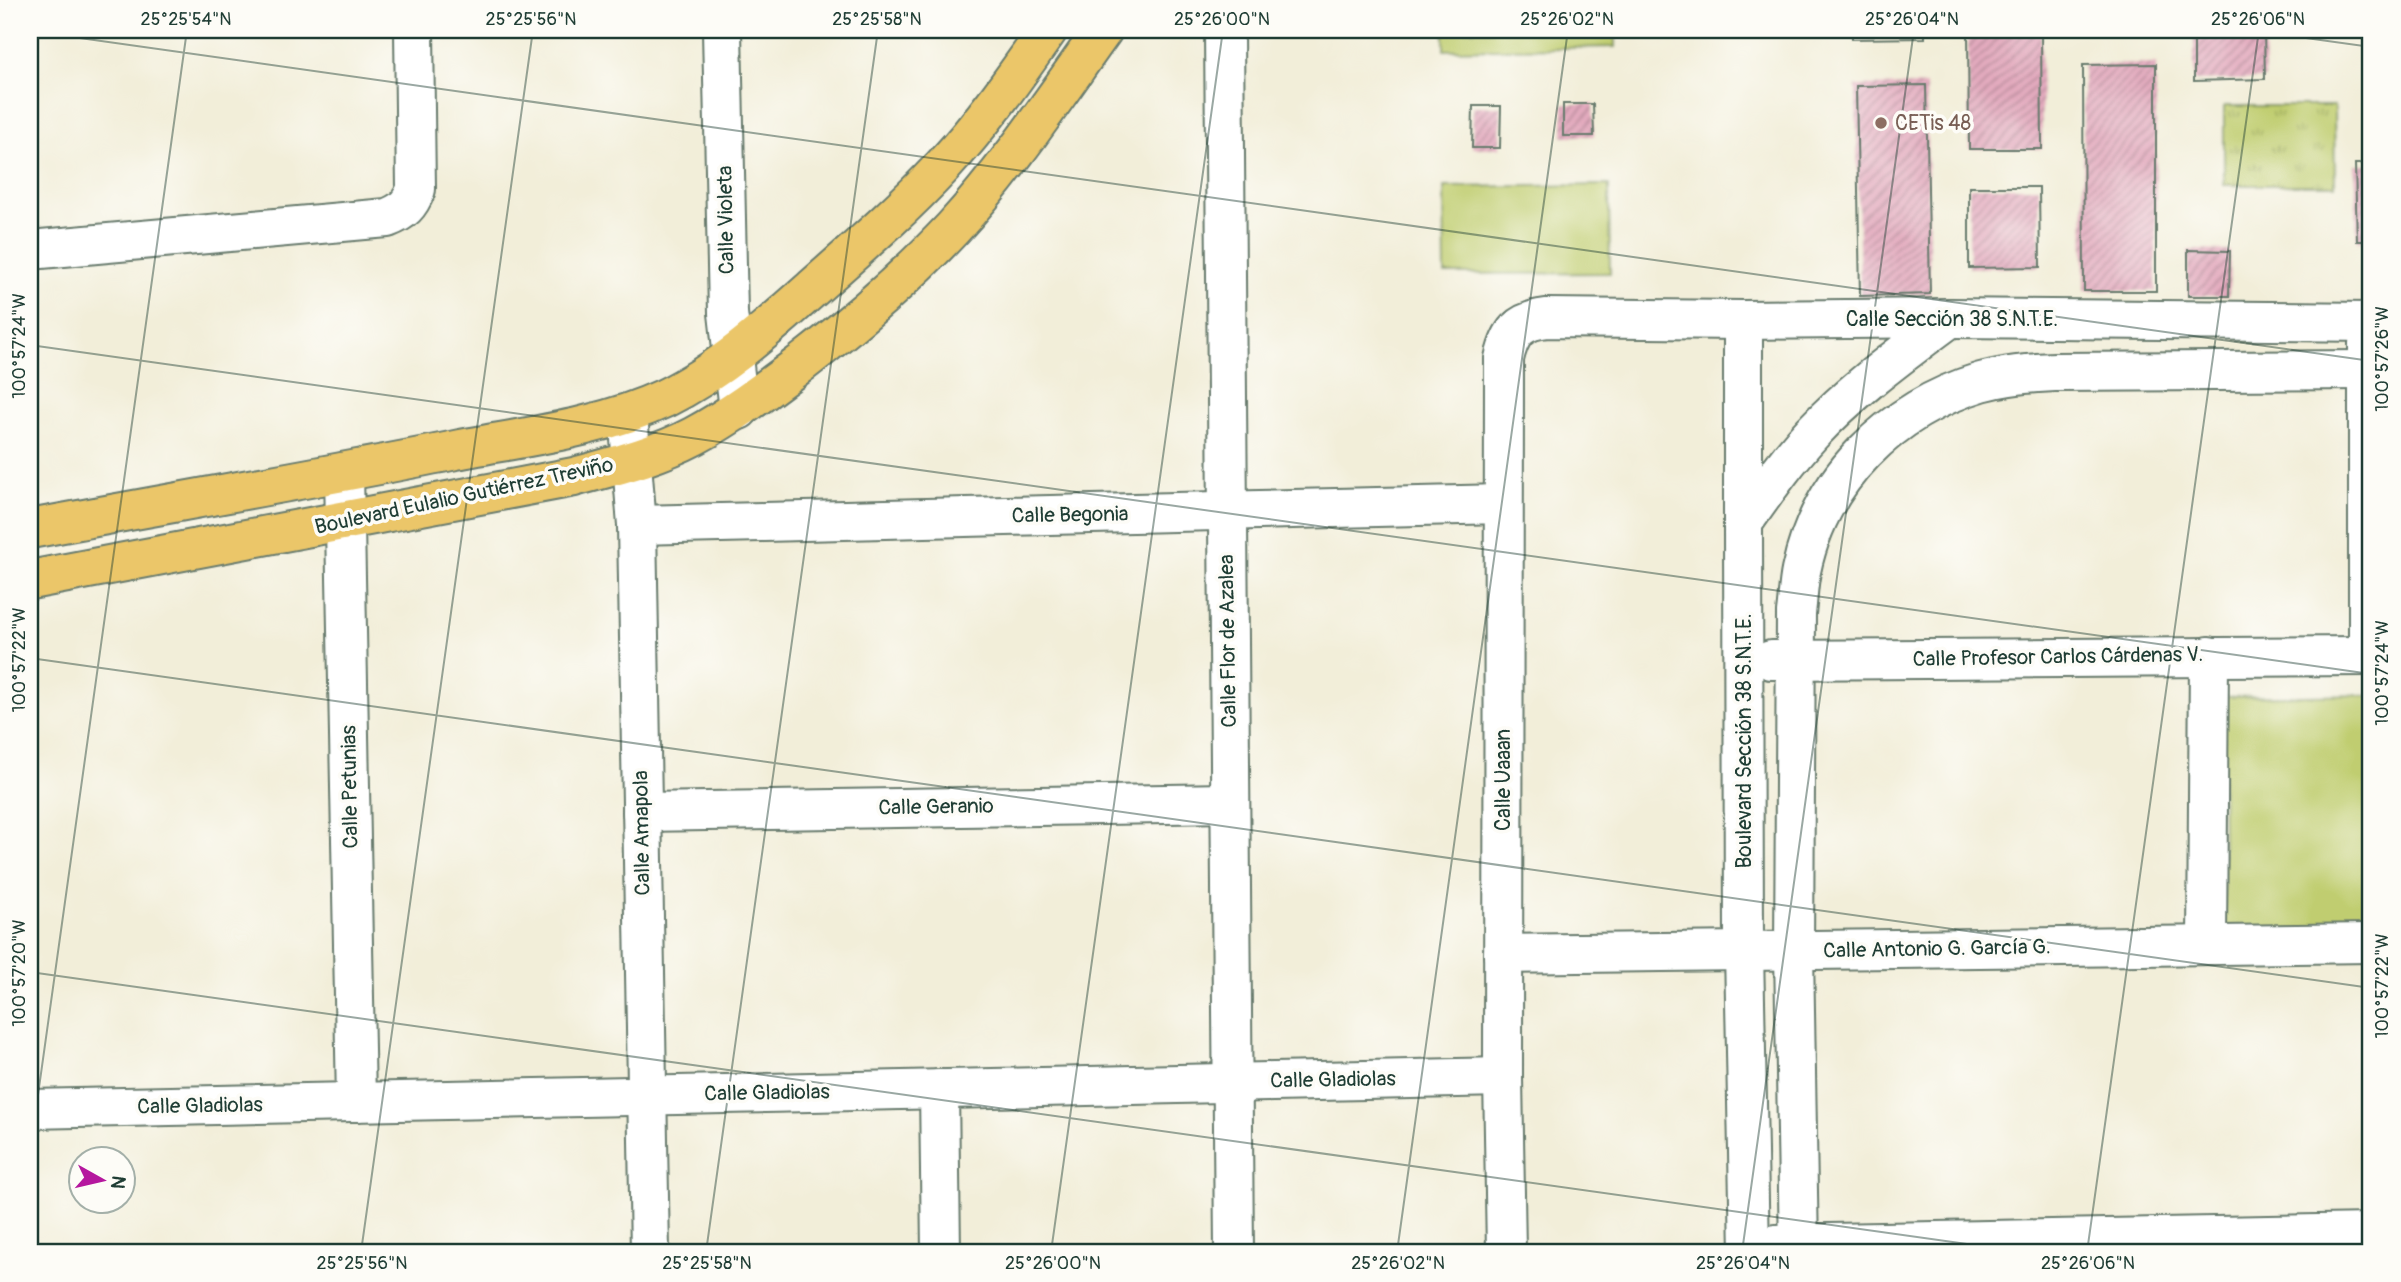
<svg xmlns="http://www.w3.org/2000/svg" width="2401" height="1282" viewBox="0 0 2401 1282" font-family="Pangolin,sans-serif">
  <style>
    .grass { fill: url(#grass-tufts); stroke: #708552; stroke-width: 2 }
    .park { fill: #c0cd6f; stroke: #708552; stroke-width: 2 }
    .building { fill: url(#building-hatch) }
    .lines { fill: none; stroke-linecap: round; stroke-linejoin: round }
    .minor-casing { stroke: #697b6e; stroke-width: 42 }
    .primary-casing { stroke: #697b6e; stroke-width: 42 }
    .minor { stroke: #fff; stroke-width: 38 }
    .primary { stroke: #ebc669; stroke-width: 38 }
    .ticks { fill: none; stroke: #1f3d34; stroke-width: 2; stroke-opacity: 0.45 }
    .education-dot { fill: #8d6e63; stroke: #fdfcf7; stroke-width: 2.5 }
    .labels { text-anchor: middle; dominant-baseline: central; stroke-width: 7; stroke-linejoin: round; paint-order: stroke }
    .education-label { font-size: 21px; fill: #785e54; stroke: #fdfcf7; text-anchor: start }
    .street-label { font-size: 21px; fill: #1f3d34; stroke: #fdfcf7 }
    .neatline { fill: none; stroke: #1f3d34; stroke-width: 2.5 }
    .ticks-label { font-size: 18px; text-anchor: middle; fill: #1f3d34 }
  </style>
  <defs>
    <pattern id="grass-tufts" width="24" height="20" patternUnits="userSpaceOnUse" patternTransform="scale(1.75)"><rect width="24" height="20" fill="#c0cd6f"/><path d="M3 7l-1-3M5 7V3M7 7l1-3M15 17l-1-3M17 17v-4M19 17l1-3" fill="none" stroke="#9ba85c"/></pattern>
    <pattern id="building-hatch" width="6" height="6" patternUnits="userSpaceOnUse" patternTransform="scale(1.75)"><rect width="6" height="6" fill="#e3aabe"/><path d="M-1 1l2-2M0 6l6-6M5 7l2-2" fill="none" stroke="#b78c9b"/></pattern>
  </defs>
  <rect width="100%" height="100%" fill="#fdfcf7"/>
  <filter id="ink" filterUnits="userSpaceOnUse"><feTurbulence type="fractalNoise" baseFrequency=".0143" numOctaves="2"/><feDisplacementMap in="SourceGraphic" scale="14" xChannelSelector="R" yChannelSelector="G"/><feConvolveMatrix kernelMatrix="1 2 1 2 8 2 1 2 1" color-interpolation-filters="sRGB"/></filter>
  <filter id="wash" filterUnits="userSpaceOnUse"><feTurbulence type="fractalNoise" baseFrequency=".00686" numOctaves="4" result="noise"/><feDisplacementMap in="SourceGraphic" scale="28" xChannelSelector="R" yChannelSelector="G"/><feGaussianBlur stdDeviation="1.57" result="paint"/><feColorMatrix in="noise" values="0 0 0 0 0 0 0 0 0 0 0 0 0 0 0 0 0 1.4 0 .05"/><feComposite in="paint" operator="in"/></filter>
  <g filter="url(#wash)">
    <rect width="100%" height="100%" fill="#f2eed9"/>
    <!-- grass -->
    <polygon class="grass" points="2224,106 2334,106 2335,185 2224,185"/>
    <!-- park -->
    <g class="park">
      <polygon points="1444,30 1615,30 1615,47 1444,50"/>
      <polygon points="1679,30 1833,30 1833,33 1679,35"/>
      <polygon points="1609,185 1610,273 1445,274 1444,187"/>
      <polygon points="2371,695 2371,929 2224,932 2221,697"/>
    </g>
    <g id="blocks">
      <!-- building -->
      <g class="building">
        <polygon points="1852,30 1925,30 1925,38 1852,39"/>
        <polygon points="1968,30 2041,30 2042,149 1969,149"/>
        <polygon points="2194,30 2264,30 2265,79 2194,81"/>
        <polygon points="2368,46 2371,46 2371,100 2369,100"/>
        <polygon points="2156,64 2156,291 2084,291 2083,65"/>
        <polygon points="1926,85 1930,294 1860,296 1856,86"/>
        <polygon points="1563,104 1593,104 1594,136 1563,136"/>
        <polygon points="1473,106 1501,106 1500,148 1472,148"/>
        <polygon points="2355,164 2371,164 2371,241 2357,241"/>
        <polygon points="1969,187 2039,187 2040,267 1969,268"/>
        <polygon points="2188,250 2230,251 2229,296 2188,296"/>
      </g>
    </g>
  </g>
  <g filter="url(#ink)">
    <use href="#blocks" fill-opacity="0" stroke="#697b6e" stroke-width="2"/>
    <g class="lines">
      <defs>
        <g id="minor">
          <polyline points="722,30 728,313 739,410"/>
          <polyline points="1224,30 1234,1252"/>
          <path d="M30,250l357,-32c16,-6 23,-13 29,-29l-2,-159"/>
          <polyline points="2368,343 2368,656"/>
          <polyline points="628,414 637,525 650,1252"/>
          <polyline points="344,472 356,1102"/>
          <polyline points="1743,523 1743,320"/>
          <polyline points="637,525 1503,504"/>
          <polyline points="1771,660 2371,656"/>
          <polyline points="642,812 1229,803"/>
          <polyline points="2207,945 2209,656"/>
          <polyline points="1503,954 2371,943"/>
          <polyline points="939,1089 941,1252"/>
          <polyline points="30,1109 1503,1077"/>
          <polyline points="1775,1244 2371,1233"/>
          <path d="M1506,1252l-3,-175 1,-718c6,-26 14,-38 43,-41l196,2 207,-2 421,4"/>
          <path d="M1750,1252l-6,-301 -1,-428c22,-31 43,-62 69,-90 41,-44 90,-79 138,-115"/>
          <path d="M1799,1252l-5,-301 2,-338c2,-14 2,-28 5,-42 19,-93 91,-162 180,-189 24,-7 49,-9 74,-10l316,-2"/>
        </g>
        <g id="primary">
          <path d="M30,529c140,-26 281,-50 421,-78 71,-14 148,-22 214,-53 55,-27 102,-69 148,-110 44,-39 89,-78 130,-122 39,-42 72,-89 105,-136"/>
          <path d="M30,580l544,-103c40,-11 82,-21 120,-41 39,-21 73,-47 109,-74 53,-41 104,-85 150,-134 56,-61 102,-131 150,-198"/>
        </g>
      </defs>
      <!-- minor casing -->
      <use href="#minor" class="minor-casing"/>
      <!-- primary casing -->
      <use href="#primary" class="primary-casing"/>
      <!-- minor -->
      <use href="#minor" class="minor"/>
      <!-- primary -->
      <use href="#primary" class="primary"/>
    </g>
  </g>
  <!-- ticks -->
  <path class="ticks" d="M2248,30l123,17M30,31l2341,330M30,345l2341,329M30,658l2341,330M30,972l1994,280M30,1152l157,-1122M361,1252l172,-1222M706,1252l172,-1222M1051,1252l172,-1222M1397,1252l171,-1222M1742,1252l172,-1222M2087,1252l172,-1222"/>
  <!-- markers -->
  <circle class="education-dot" cx="1881" cy="123" r="7"/>
  <g class="labels">
    <!-- education labels -->
    <g class="education-label">
      <text x="1895" y="123">CETis 48</text>
    </g>
    <!-- street labels -->
    <g class="street-label">
      <text transform="translate(726 220) rotate(-91)">Calle Violeta</text>
      <text x="1952" y="319">Calle Sección 38 S.N.T.E.</text>
      <text transform="translate(464 496) rotate(-12)">Boulevard Eulalio Gutiérrez Treviño</text>
      <text transform="translate(1070 515) rotate(-1)">Calle Begonia</text>
      <text transform="translate(1228 641) rotate(-91)">Calle Flor de Azalea</text>
      <text transform="translate(2058 657) rotate(-1)">Calle Profesor Carlos Cárdenas V.</text>
      <text transform="translate(1744 741) rotate(-90)">Boulevard Sección 38 S.N.T.E.</text>
      <text transform="translate(1503 780) rotate(-90)">Calle Uaaan</text>
      <text transform="translate(350 787) rotate(-91)">Calle Petunias</text>
      <text transform="translate(936 807) rotate(-1)">Calle Geranio</text>
      <text transform="translate(642 833) rotate(-91)">Calle Amapola</text>
      <text transform="translate(1937 949) rotate(-1)">Calle Antonio G. García G.</text>
      <text transform="translate(1333 1080) rotate(-1)">Calle Gladiolas</text>
      <text transform="translate(767 1093) rotate(-1)">Calle Gladiolas</text>
      <text transform="translate(200 1106) rotate(-1)">Calle Gladiolas</text>
    </g>
  </g>
  <!-- margin -->
  <rect width="2401" height="1282" fill="none" stroke="#fdfcf7" stroke-width="77"/>
  <!-- north arrow -->
  <g transform="translate(102 1180) rotate(98)"><circle r="33" fill="#fdfcf7" stroke="#a4b0a9" stroke-width="2"/>
  <path d="M0-5L12 26L0 18L-12 26Z" fill="#b5179e"/>
  <text y="-10" font-size="19" font-weight="bold" text-anchor="middle" fill="#1f3d34">N</text>
  </g>
  <rect x="38" y="38" width="2324" height="1206" class="neatline"/>
  <g class="ticks-label">
    <text x="186" y="25">25°25'54"N</text>
    <text x="531" y="25">25°25'56"N</text>
    <text x="877" y="25">25°25'58"N</text>
    <text x="1222" y="25">25°26'00"N</text>
    <text x="1567" y="25">25°26'02"N</text>
    <text x="1912" y="25">25°26'04"N</text>
    <text x="2258" y="25">25°26'06"N</text>
    <text transform="translate(19 346) rotate(-90)" y="6">100°57'24"W</text>
    <text transform="translate(2382 359) rotate(-90)" y="6">100°57'26"W</text>
    <text transform="translate(19 660) rotate(-90)" y="6">100°57'22"W</text>
    <text transform="translate(2382 673) rotate(-90)" y="6">100°57'24"W</text>
    <text transform="translate(19 973) rotate(-90)" y="6">100°57'20"W</text>
    <text transform="translate(2382 986) rotate(-90)" y="6">100°57'22"W</text>
    <text x="362" y="1269">25°25'56"N</text>
    <text x="707" y="1269">25°25'58"N</text>
    <text x="1053" y="1269">25°26'00"N</text>
    <text x="1398" y="1269">25°26'02"N</text>
    <text x="1743" y="1269">25°26'04"N</text>
    <text x="2088" y="1269">25°26'06"N</text>
  </g>
</svg>
